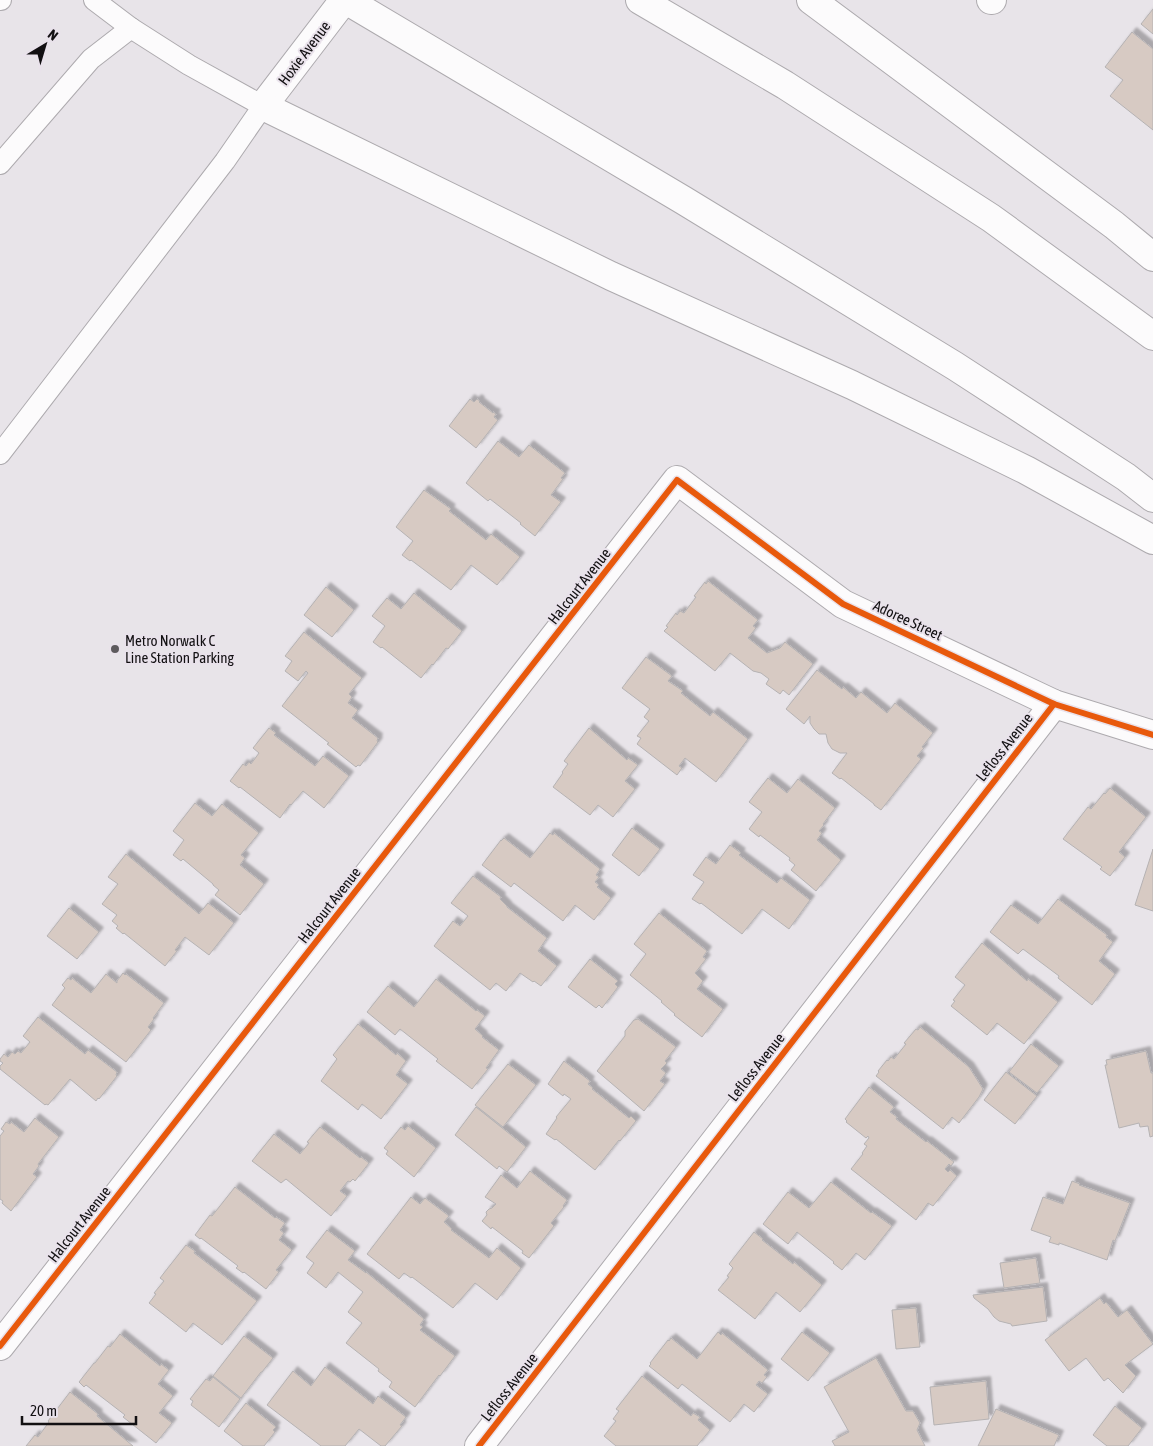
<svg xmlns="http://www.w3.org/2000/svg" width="1153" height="1446" viewBox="0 0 1153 1446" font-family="'Asap Condensed',sans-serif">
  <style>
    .building { fill: #d7cac3; stroke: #b5b2b3; filter: url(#shadow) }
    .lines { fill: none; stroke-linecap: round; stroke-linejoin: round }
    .lane-casing { stroke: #adaaae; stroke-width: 22 }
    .street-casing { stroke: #adaaae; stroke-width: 30 }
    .secondary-casing { stroke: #adaaae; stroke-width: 30 }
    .highway-casing { stroke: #adaaae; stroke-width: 30 }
    .lane { stroke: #fcfbfc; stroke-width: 20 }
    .street { stroke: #fcfbfc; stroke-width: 28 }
    .secondary { stroke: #fcfbfc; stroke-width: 28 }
    .highway { stroke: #fcfbfc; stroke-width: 28 }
    .cycleway-casing { stroke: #e9e2eb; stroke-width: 9 }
    .cycleway { stroke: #e8590c; stroke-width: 6 }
    .poi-dot { fill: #5d5a5d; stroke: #e9e2eb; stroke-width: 2 }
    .labels { text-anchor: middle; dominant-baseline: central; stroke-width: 4; stroke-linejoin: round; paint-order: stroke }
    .street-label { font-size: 15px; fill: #121012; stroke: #e9e2eb }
    .poi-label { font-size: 15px; fill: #121012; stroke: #e9e2eb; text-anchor: start }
  </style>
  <defs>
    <filter id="shadow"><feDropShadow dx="4.5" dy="-4.5" stdDeviation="1" flood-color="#0004"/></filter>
  </defs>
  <rect width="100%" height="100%" fill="#e8e4e9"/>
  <!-- building -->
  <g class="building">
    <polygon points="1153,9 1153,34 1141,24"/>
    <polygon points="1132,32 1153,49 1153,130 1110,96 1123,80 1105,67"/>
    <polygon points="470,399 474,402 477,399 480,401 479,402 493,413 493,412 496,414 494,417 498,420 476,448 449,426"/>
    <polygon points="498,441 519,457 529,445 565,473 561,478 563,479 551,495 561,502 535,536 520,524 521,523 490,499 488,501 466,483"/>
    <polygon points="424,490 451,509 449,511 486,540 491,534 520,557 497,585 471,565 451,590 411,560 410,561 402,555 413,541 396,527"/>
    <polygon points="708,581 758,620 753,626 756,628 748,638 767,653 780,648 785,642 813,664 789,695 783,690 780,694 766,684 769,679 761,673 753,671 730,653 715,671 664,631 668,627 666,626 676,613 677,615 680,611 684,613 696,597 694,596 705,582 706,584"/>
    <polygon points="326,587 354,610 332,637 304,615"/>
    <polygon points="414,593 462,631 448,649 446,648 433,665 432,664 421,678 382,647 381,648 373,642 385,626 372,616 387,598 401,609"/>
    <polygon points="304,632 362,678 349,694 352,697 348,703 358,710 352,718 378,738 377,741 378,742 360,766 358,765 356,767 327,744 329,743 282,706 308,673 306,671 298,681 285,671 292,661 285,656"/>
    <polygon points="646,657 672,676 668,681 683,691 681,693 710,716 713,712 748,739 716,782 685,758 679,766 682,768 677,775 637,744 641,738 637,736 649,721 644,717 650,709 622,688"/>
    <polygon points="817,670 842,689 843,687 856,698 861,692 887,713 895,703 933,733 922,747 924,748 917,756 921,759 881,810 874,805 874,804 841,778 840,779 832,773 847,753 840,753 832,749 828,743 826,734 819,734 814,729 810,723 810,716 804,724 786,709"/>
    <polygon points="269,728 276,733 274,735 315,766 323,756 349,776 324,808 303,791 291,805 290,804 280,818 240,787 239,788 230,781 243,764 246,766 249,762 251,764 259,753 253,748"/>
    <polygon points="589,728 627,760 628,758 638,765 625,781 635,789 613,817 598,805 590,815 553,787 563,773 562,772 568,764 564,761"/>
    <polygon points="768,778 787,793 798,779 835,808 823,824 824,825 819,831 822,833 817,840 841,860 816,891 791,870 795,865 789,860 790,858 760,835 759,837 749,829 762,812 749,802"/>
    <polygon points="1110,788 1146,817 1119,852 1125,857 1110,876 1100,869 1102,867 1063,839 1088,807 1091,809 1104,793 1105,794"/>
    <polygon points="195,803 212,816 222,804 259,833 241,855 245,858 240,865 264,884 240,915 215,895 219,890 213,885 213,884 183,859 181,861 173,855 184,840 173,831"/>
    <polygon points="632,828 660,849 639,876 612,855"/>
    <polygon points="550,833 553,835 554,833 600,869 596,875 599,877 595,882 599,885 597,887 611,898 594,920 575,905 563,921 514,883 511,887 482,865 501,840 501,841 504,838 530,858"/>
    <polygon points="730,845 741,853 739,855 777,883 781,878 810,900 789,929 762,909 742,934 701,903 700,904 692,899 704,882 693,875 706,857 716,864"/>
    <polygon points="1153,849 1153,911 1135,905"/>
    <polygon points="126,854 199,914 208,903 234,923 209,955 185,937 175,950 177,951 165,966 124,933 123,934 116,928 118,926 112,921 117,915 102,904 118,884 108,877"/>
    <polygon points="473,876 501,897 500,899 507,906 507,907 547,938 538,951 557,966 541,986 534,981 533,982 520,973 506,991 496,983 490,990 434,946 453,921 460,926 468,916 451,903"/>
    <polygon points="1058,899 1107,935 1106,937 1113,942 1099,961 1115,974 1092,1005 1058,978 1059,976 1023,949 1018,954 990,932 1011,905 1038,924"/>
    <polygon points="69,908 99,932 77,959 47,936"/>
    <polygon points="659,913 707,951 703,957 706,959 695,973 703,981 697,989 723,1009 702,1037 674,1015 675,1014 661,1002 662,1001 630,975 646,954 634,944"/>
    <polygon points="982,943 1027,981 1028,979 1058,1002 1024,1044 997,1023 987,1035 951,1006 955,1001 953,1000 965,985 955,977"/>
    <polygon points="590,959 618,981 615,984 618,987 602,1008 599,1005 596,1008 568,987"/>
    <polygon points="123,973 125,975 126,974 164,1003 153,1018 154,1019 148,1027 151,1030 126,1062 52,1005 65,988 62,985 68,978 71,980 72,978 91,993 106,974 117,983 117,981"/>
    <polygon points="436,979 476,1011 477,1010 485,1016 475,1029 483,1036 482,1037 499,1050 486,1068 488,1069 472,1089 436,1061 438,1059 400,1029 395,1035 367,1012 388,986 414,1007"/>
    <polygon points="38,1017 85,1054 88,1050 117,1072 116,1075 117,1076 99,1099 98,1098 96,1101 70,1079 48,1105 46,1104 45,1105 0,1069 0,1066 3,1063 0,1061 0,1059 4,1054 8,1057 12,1052 15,1054 18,1051 21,1053 30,1042 23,1036"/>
    <polygon points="638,1019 676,1047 665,1061 667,1063 661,1069 666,1073 660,1081 665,1084 644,1111 597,1071 625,1036 625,1031 634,1020"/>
    <polygon points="358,1024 396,1055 397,1053 406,1061 396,1075 408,1084 381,1119 362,1104 358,1110 321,1081 337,1059 333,1055"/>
    <polygon points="920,1027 969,1067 983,1089 979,1097 959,1123 952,1117 943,1129 876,1076 879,1072 878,1071 887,1060 888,1061 891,1057 894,1059 906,1044 904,1043 916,1029 918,1030"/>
    <polygon points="1031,1044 1059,1066 1037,1093 1009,1072"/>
    <polygon points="1146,1051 1151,1073 1153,1073 1153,1136 1150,1137 1148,1126 1140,1127 1139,1123 1119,1128 1105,1065 1107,1065 1106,1060"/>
    <polygon points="564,1061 590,1081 588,1084 593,1088 592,1089 629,1118 631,1116 636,1121 620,1141 619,1140 595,1170 556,1139 555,1140 546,1134 557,1118 556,1117 571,1099 564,1094 563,1096 548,1084"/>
    <polygon points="508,1064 536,1085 503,1127 475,1105"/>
    <polygon points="1006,1072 1037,1096 1015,1124 984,1100"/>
    <polygon points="869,1087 894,1107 890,1112 897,1117 896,1119 926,1142 927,1141 954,1162 951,1166 949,1164 945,1169 948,1172 950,1170 957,1176 933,1206 928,1203 916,1220 851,1169 863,1154 862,1153 867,1146 864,1144 869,1138 868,1136 866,1138 846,1122 847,1121 845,1119"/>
    <polygon points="476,1107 526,1147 507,1172 499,1166 497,1169 455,1135"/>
    <polygon points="35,1118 59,1137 38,1164 39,1166 33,1174 37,1177 11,1211 2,1203 3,1201 0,1199 0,1136 4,1131 1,1129 6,1122 10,1124 11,1122 24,1132"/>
    <polygon points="408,1126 436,1148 414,1177 386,1154 388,1151 384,1148 401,1127 405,1130"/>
    <polygon points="320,1127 360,1158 361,1157 369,1163 355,1181 353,1179 350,1182 348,1181 340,1191 347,1196 331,1216 286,1179 281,1183 252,1161 274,1134 300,1154 309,1143 307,1142"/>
    <polygon points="530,1171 567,1200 563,1206 564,1207 551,1223 554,1226 529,1258 522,1253 523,1251 492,1227 491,1229 482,1221 487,1215 486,1212 489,1209 492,1208 496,1204 485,1197 501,1175 517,1188"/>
    <polygon points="1072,1181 1080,1184 1079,1185 1130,1203 1115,1241 1113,1240 1107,1260 1059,1243 1059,1245 1049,1242 1051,1237 1031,1230 1043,1197 1063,1204"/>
    <polygon points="831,1182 871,1213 872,1212 892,1226 865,1260 856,1253 842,1270 833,1263 834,1262 797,1232 788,1244 763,1224 788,1192 809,1208"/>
    <polygon points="235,1187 275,1218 276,1217 285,1223 280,1230 284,1233 279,1240 292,1250 276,1270 279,1272 266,1289 244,1272 243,1273 236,1268 238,1266 201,1238 200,1239 195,1235 210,1215 212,1216"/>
    <polygon points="411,1197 420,1204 425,1198 449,1216 444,1222 452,1229 451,1230 489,1258 497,1248 521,1268 497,1300 475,1283 453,1308 412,1277 411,1278 404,1273 399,1279 367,1254"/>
    <polygon points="327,1230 355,1251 348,1260 366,1273 366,1272 424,1319 420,1325 423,1327 420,1330 455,1356 440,1376 439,1375 415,1407 389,1387 392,1382 378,1371 379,1369 346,1343 362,1323 348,1312 363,1292 338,1272 326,1288 307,1273 314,1263 306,1257"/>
    <polygon points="754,1232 763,1239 762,1240 793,1264 794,1262 822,1285 800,1312 776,1292 755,1319 718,1290 729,1277 727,1276 733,1268 729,1264"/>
    <polygon points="186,1245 195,1251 194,1253 257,1301 222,1345 193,1323 186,1332 149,1303 156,1294 154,1293 164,1281 160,1278"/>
    <polygon points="1036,1258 1040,1283 1004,1288 1000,1263"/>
    <polygon points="1043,1287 1047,1321 1012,1326 1011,1324 999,1321 994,1317 988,1309 974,1298 973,1295"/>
    <polygon points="1100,1298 1104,1304 1106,1302 1118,1317 1127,1310 1153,1344 1125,1365 1136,1376 1123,1393 1108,1378 1104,1381 1086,1358 1069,1371 1045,1340"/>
    <polygon points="916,1308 920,1347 896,1349 892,1310"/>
    <polygon points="718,1332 721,1335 722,1333 768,1370 764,1375 767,1377 762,1383 759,1381 756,1385 768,1394 754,1412 744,1404 730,1422 682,1384 678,1389 649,1366 651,1364 650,1363 668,1340 669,1341 671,1338 697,1359"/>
    <polygon points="802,1332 830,1353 808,1381 781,1359"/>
    <polygon points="120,1334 160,1366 161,1364 169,1370 158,1384 173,1396 159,1413 172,1423 156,1443 123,1417 125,1415 86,1385 84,1387 79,1382 94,1363 95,1363 108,1346 110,1347"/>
    <polygon points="244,1336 273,1358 262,1372 261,1372 241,1398 213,1376"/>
    <polygon points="876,1358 906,1411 913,1411 920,1423 917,1430 925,1446 835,1446 832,1441 849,1432 824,1387"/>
    <polygon points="325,1367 373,1404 378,1396 406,1417 400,1425 402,1426 385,1446 381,1446 359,1429 345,1446 321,1446 267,1405 293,1371 311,1386"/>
    <polygon points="642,1376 691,1416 693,1413 700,1417 698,1420 710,1430 697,1446 616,1446 604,1436 616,1421 613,1419 619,1411 616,1409"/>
    <polygon points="213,1377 240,1399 219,1427 191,1405 193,1401 190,1399 206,1379 210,1381"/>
    <polygon points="986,1381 989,1419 934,1425 930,1387"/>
    <polygon points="70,1392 98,1414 97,1416 133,1446 26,1446 35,1435 38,1437 49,1422 48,1421"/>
    <polygon points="246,1403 276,1427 273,1430 275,1432 264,1446 243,1446 224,1431"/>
    <polygon points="1115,1406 1142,1428 1128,1446 1107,1446 1093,1435"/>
    <polygon points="996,1409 1059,1435 1054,1446 978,1446"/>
  </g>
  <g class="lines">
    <defs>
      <g id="lane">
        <polyline points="0,0 1,0"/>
        <polyline points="0,164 91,59 131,28"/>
        <polyline points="0,454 225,161 263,106 189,65 131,28 94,0"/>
      </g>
      <g id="street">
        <polyline points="991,0 992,0"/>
        <polyline points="0,1346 677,480 843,604 1054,704 1153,735"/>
        <polyline points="479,1446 1054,704"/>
      </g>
      <polyline id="secondary" points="263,106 344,0"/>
      <g id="highway">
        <polyline points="346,0 683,200 955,366 1126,477 1153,498"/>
        <polyline points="640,0 785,85 991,218 1153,336"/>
        <polyline points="811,0 1114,225 1153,257"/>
        <polyline points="263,106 611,276 852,385 1026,470 1153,540"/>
      </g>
    </defs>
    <!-- lane casing -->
    <use href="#lane" class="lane-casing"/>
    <!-- street casing -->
    <use href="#street" class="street-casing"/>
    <!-- secondary casing -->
    <use href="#secondary" class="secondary-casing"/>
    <!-- highway casing -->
    <use href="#highway" class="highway-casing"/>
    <!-- lane -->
    <use href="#lane" class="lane"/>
    <!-- street -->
    <use href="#street" class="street"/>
    <!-- secondary -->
    <use href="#secondary" class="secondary"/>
    <!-- highway -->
    <use href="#highway" class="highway"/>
    <defs>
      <g id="cycleway">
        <polyline points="0,1346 677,480 843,604 1054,704 1153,735"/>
        <polyline points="479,1446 1054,704"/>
      </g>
    </defs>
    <!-- cycleway casing -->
    <use href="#cycleway" class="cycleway-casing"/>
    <!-- cycleway -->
    <use href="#cycleway" class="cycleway"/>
  </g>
  <!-- markers -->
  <circle class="poi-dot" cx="115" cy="649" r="5"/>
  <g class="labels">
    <!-- street labels -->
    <g class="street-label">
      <text transform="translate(304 53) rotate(-53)">Hoxie Avenue</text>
      <text transform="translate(579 586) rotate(-52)">Halcourt Avenue</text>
      <text transform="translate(908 620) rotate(25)">Adoree Street</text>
      <text transform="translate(1004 747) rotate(-52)">Lefloss Avenue</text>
      <text transform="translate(329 905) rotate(-52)">Halcourt Avenue</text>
      <text transform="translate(756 1067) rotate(-52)">Lefloss Avenue</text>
      <text transform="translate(79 1224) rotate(-52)">Halcourt Avenue</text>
      <text transform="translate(509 1387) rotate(-52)">Lefloss Avenue</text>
    </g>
    <!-- poi labels -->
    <g class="poi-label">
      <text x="125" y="640">Metro Norwalk C<tspan x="125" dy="17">Line Station Parking</tspan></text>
    </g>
  </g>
  <!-- north arrow -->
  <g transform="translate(45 45) rotate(38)" stroke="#e9e2eb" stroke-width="4" paint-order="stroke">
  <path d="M0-4L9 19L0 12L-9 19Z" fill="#121012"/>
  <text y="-8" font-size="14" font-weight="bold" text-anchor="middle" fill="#121012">N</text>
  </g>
  <!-- scale -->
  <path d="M22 1416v8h114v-8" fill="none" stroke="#121012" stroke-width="2.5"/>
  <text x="30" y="1416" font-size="15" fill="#121012" stroke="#e9e2eb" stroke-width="4" paint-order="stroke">20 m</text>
</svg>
